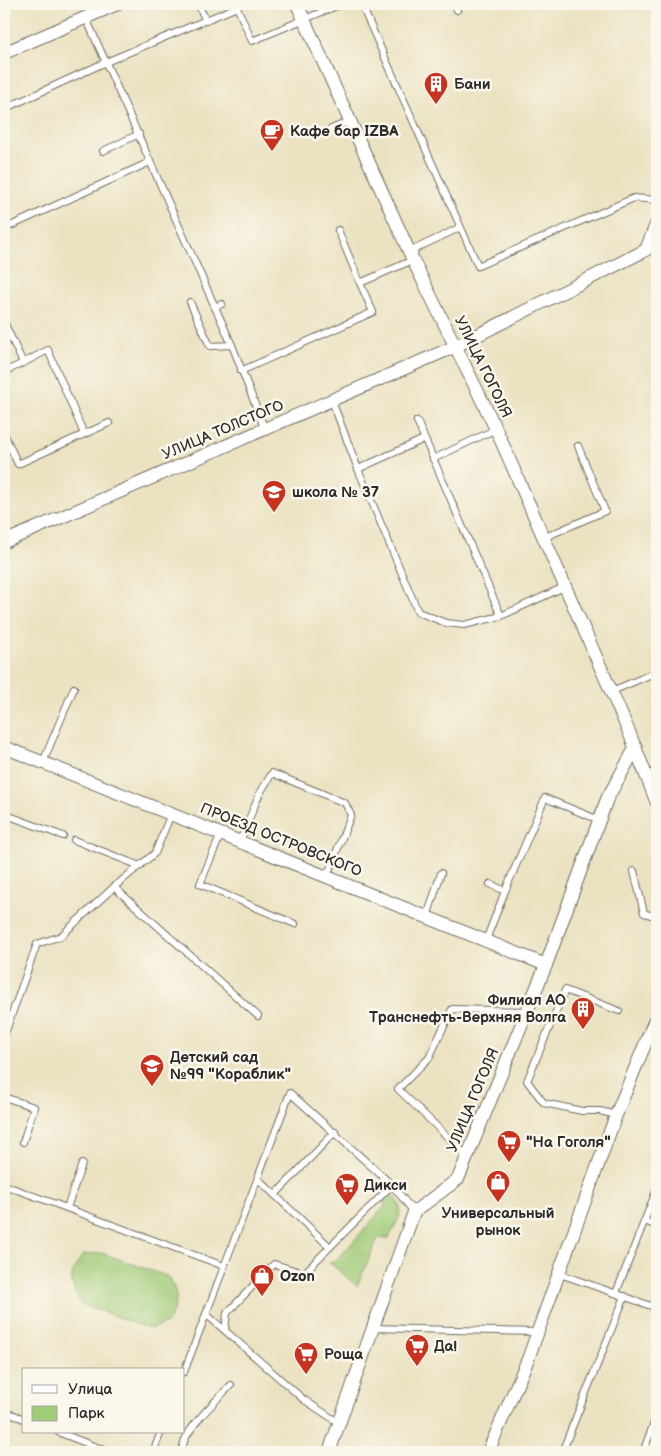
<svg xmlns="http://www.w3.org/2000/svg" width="661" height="1456" viewBox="0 0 661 1456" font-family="'Balsamiq Sans',sans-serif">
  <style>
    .green { fill: #a0cb78; stroke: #667b52 }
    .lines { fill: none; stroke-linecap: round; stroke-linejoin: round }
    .lane-casing { stroke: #6e6b60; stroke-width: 8 }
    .street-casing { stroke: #6e6b60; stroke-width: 14 }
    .lane { stroke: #fff; stroke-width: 6 }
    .street { stroke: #fff; stroke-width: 12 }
    .labels { text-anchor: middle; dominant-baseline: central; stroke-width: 5; stroke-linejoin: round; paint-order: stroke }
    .poi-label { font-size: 15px; font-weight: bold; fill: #2b2b2b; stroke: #fbf7ec; text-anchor: start }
    .street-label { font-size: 15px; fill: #2b2b2b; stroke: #fbf7ec }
  </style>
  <rect width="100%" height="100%" fill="#fbf7ec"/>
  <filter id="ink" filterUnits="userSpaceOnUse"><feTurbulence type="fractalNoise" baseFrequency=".02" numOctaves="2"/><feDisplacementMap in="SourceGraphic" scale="10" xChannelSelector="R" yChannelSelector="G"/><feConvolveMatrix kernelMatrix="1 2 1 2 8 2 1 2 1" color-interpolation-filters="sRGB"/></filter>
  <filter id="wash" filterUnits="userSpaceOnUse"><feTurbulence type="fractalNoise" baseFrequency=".0096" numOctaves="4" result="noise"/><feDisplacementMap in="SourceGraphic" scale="20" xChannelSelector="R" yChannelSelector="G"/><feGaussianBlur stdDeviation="1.12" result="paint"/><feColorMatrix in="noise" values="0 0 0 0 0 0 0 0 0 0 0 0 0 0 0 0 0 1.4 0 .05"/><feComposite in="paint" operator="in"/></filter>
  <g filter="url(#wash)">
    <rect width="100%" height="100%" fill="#ebe2c1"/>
    <!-- green -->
    <g class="green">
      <path d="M391,1193c18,15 6,27 -2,45h-11l-21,48 -28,-24 8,-2 48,-54 -3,-8z"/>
      <path d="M102,1253l67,24c11,21 9,26 -2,46l-17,6 -69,-25c-12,-22 -13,-28 2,-49z"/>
    </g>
  </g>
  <g filter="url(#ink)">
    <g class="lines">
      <defs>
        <g id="lane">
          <polyline points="198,4 206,21"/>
          <polyline points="361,4 478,266 634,198 657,200"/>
          <polyline points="454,4 457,10"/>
          <polyline points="86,18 232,345 265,430"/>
          <polyline points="4,109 106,62 237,7 252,41 341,4"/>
          <polyline points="327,131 350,121"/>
          <polyline points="103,151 139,134"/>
          <polyline points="4,229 150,162"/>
          <polyline points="338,230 360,283"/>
          <polyline points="190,302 210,346 232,345"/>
          <polyline points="214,307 222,304"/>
          <polyline points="4,322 23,363 4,372"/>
          <polyline points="23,363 48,350 84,434"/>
          <polyline points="241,371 373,312 360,283 413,260 415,249 459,228"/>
          <polyline points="332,401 358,469 418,612 446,623 464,625 501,616 564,587"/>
          <polyline points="417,421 501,616"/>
          <polyline points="4,434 18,464 109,423"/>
          <polyline points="433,459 496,429"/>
          <polyline points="358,469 424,439"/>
          <polyline points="543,538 605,511 578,446"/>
          <polyline points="610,692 654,673"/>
          <polyline points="43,762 74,688"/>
          <polyline points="4,814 63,836"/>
          <polyline points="171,814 155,853 114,887 258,1016"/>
          <polyline points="221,834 200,884 295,924"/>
          <polyline points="74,840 140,866"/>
          <polyline points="240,841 259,795 272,773 345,803 351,815 327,876"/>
          <polyline points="634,871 644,913 657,917"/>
          <polyline points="505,891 545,798 599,820"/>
          <polyline points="427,917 441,873"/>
          <polyline points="486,940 505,891 490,884"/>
          <polyline points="4,1036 37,944 61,936 114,887"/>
          <polyline points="4,1097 34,1107 23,1142"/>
          <polyline points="616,1115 600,1111 582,1111 544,1103 527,1081 565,990 619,1011"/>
          <polyline points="467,1156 398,1089 429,1058 452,1009 527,1011"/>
          <polyline points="258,1179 330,1247"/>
          <polyline points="4,1185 224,1266"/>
          <polyline points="275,1195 335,1132"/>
          <polyline points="67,1208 82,1164"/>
          <polyline points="645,1221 657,1226"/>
          <polyline points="560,1274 657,1308"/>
          <polyline points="616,1293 657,1189"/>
          <polyline points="206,1314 303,1399 339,1423"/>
          <polyline points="373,1328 538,1332"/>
          <polyline points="225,1330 227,1313 274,1264 304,1273 392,1185"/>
          <polyline points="184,1372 290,1093 392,1185 414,1212"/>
          <polyline points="4,1411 24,1419"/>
          <polyline points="58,1432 109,1452"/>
          <polyline points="153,1452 161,1432"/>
          <path d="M183,1452c-5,-17 36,-54 48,-67"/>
          <polyline points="562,1452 625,1296"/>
          <polyline points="643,1452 657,1415"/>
        </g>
        <g id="street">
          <polyline points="297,4 413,260 496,429 629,732 657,803"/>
          <polyline points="4,53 117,4"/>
          <polyline points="4,542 454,347 646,250 657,222"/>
          <polyline points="4,747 546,965"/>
          <polyline points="329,1452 414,1212 458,1179 546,965 607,799 636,747"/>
          <polyline points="488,1452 528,1359 616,1115 657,1015"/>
        </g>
      </defs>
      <!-- lane casing -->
      <use href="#lane" class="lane-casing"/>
      <!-- street casing -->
      <use href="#street" class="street-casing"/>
      <!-- lane -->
      <use href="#lane" class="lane"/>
      <!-- street -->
      <use href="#street" class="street"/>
    </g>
  </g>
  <!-- icons -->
  <defs>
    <symbol id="building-pin" viewBox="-11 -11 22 30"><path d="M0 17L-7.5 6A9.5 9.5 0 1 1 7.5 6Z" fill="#c8321e" stroke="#fbf7ec"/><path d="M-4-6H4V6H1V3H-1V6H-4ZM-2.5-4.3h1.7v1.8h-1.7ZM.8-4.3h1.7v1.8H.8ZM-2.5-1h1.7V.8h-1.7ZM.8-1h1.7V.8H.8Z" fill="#fff"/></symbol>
    <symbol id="cafe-pin" viewBox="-11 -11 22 30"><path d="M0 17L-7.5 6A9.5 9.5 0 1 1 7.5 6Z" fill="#c8321e" stroke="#fbf7ec"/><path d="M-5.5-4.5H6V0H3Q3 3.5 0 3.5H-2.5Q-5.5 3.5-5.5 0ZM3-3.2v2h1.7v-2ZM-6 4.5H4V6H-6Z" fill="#fff"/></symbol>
    <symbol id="school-pin" viewBox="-11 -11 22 30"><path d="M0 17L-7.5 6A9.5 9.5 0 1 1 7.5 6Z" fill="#c8321e" stroke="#fbf7ec"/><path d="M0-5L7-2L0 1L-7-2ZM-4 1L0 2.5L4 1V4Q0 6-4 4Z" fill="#fff"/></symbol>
    <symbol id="supermarket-pin" viewBox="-11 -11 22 30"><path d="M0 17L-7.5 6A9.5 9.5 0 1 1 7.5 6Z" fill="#c8321e" stroke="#fbf7ec"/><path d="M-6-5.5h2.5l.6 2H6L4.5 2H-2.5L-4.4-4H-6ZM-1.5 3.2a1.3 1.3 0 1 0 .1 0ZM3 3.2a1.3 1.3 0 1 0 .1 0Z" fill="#fff"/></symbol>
    <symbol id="shop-pin" viewBox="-11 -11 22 30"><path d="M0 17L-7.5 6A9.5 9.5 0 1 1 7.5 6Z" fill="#c8321e" stroke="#fbf7ec"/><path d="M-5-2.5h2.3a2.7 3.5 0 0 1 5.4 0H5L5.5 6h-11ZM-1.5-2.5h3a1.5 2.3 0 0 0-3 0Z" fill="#fff"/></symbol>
  </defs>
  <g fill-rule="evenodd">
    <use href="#building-pin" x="422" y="70" width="28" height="38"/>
    <use href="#cafe-pin" x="258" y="117" width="28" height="38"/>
    <use href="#school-pin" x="260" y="478" width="28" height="38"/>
    <use href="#building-pin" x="569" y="995" width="28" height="38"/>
    <use href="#school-pin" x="138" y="1052" width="28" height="38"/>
    <use href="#supermarket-pin" x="495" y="1128" width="28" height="38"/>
    <use href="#shop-pin" x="484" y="1168" width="28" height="38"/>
    <use href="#supermarket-pin" x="333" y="1171" width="28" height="38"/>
    <use href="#shop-pin" x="248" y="1262" width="28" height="38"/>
    <use href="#supermarket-pin" x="403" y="1332" width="28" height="38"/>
    <use href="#supermarket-pin" x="292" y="1340" width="28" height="38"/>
  </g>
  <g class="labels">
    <!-- poi labels -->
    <g class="poi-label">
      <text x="454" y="84">Бани</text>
      <text x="290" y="131">Кафе бар IZBA</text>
      <text x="292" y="492">школа № 37</text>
      <text x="566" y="1000" text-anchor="end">Филиал АО<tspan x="566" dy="17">Транснефть-Верхняя Волга</tspan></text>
      <text x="170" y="1057">Детский сад<tspan x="170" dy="17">№99 "Кораблик"</tspan></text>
      <text x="526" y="1142">"На Гоголя"</text>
      <text x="364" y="1185">Дикси</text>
      <text x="498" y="1213" text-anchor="middle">Универсальный<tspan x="498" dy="17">рынок</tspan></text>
      <text x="280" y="1276">Ozon</text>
      <text x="434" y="1346">Да!</text>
      <text x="324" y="1354">Роща</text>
    </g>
    <!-- street labels -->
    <g class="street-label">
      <text transform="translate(483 367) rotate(64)">УЛИЦА ГОГОЛЯ</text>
      <text transform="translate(223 430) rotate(-23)">УЛИЦА ТОЛСТОГО</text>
      <text transform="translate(281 840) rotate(22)">ПРОЕЗД ОСТРОВСКОГО</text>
      <text transform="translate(473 1100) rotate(-67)">УЛИЦА ГОГОЛЯ</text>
    </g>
  </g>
  <!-- margin -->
  <rect width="661" height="1456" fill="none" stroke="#fbf7ec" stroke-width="20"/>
  <!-- legend -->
  <rect x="22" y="1368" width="162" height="65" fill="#fbf7ec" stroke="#a8a59f"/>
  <rect x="32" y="1385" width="25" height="8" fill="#ffffff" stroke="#a8a59f"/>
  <text x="68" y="1394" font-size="15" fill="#2b2b2b">Улица</text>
  <rect x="32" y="1406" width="25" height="15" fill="#a0cb78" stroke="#a8a59f"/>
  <text x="68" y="1418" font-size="15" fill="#2b2b2b">Парк</text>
</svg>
